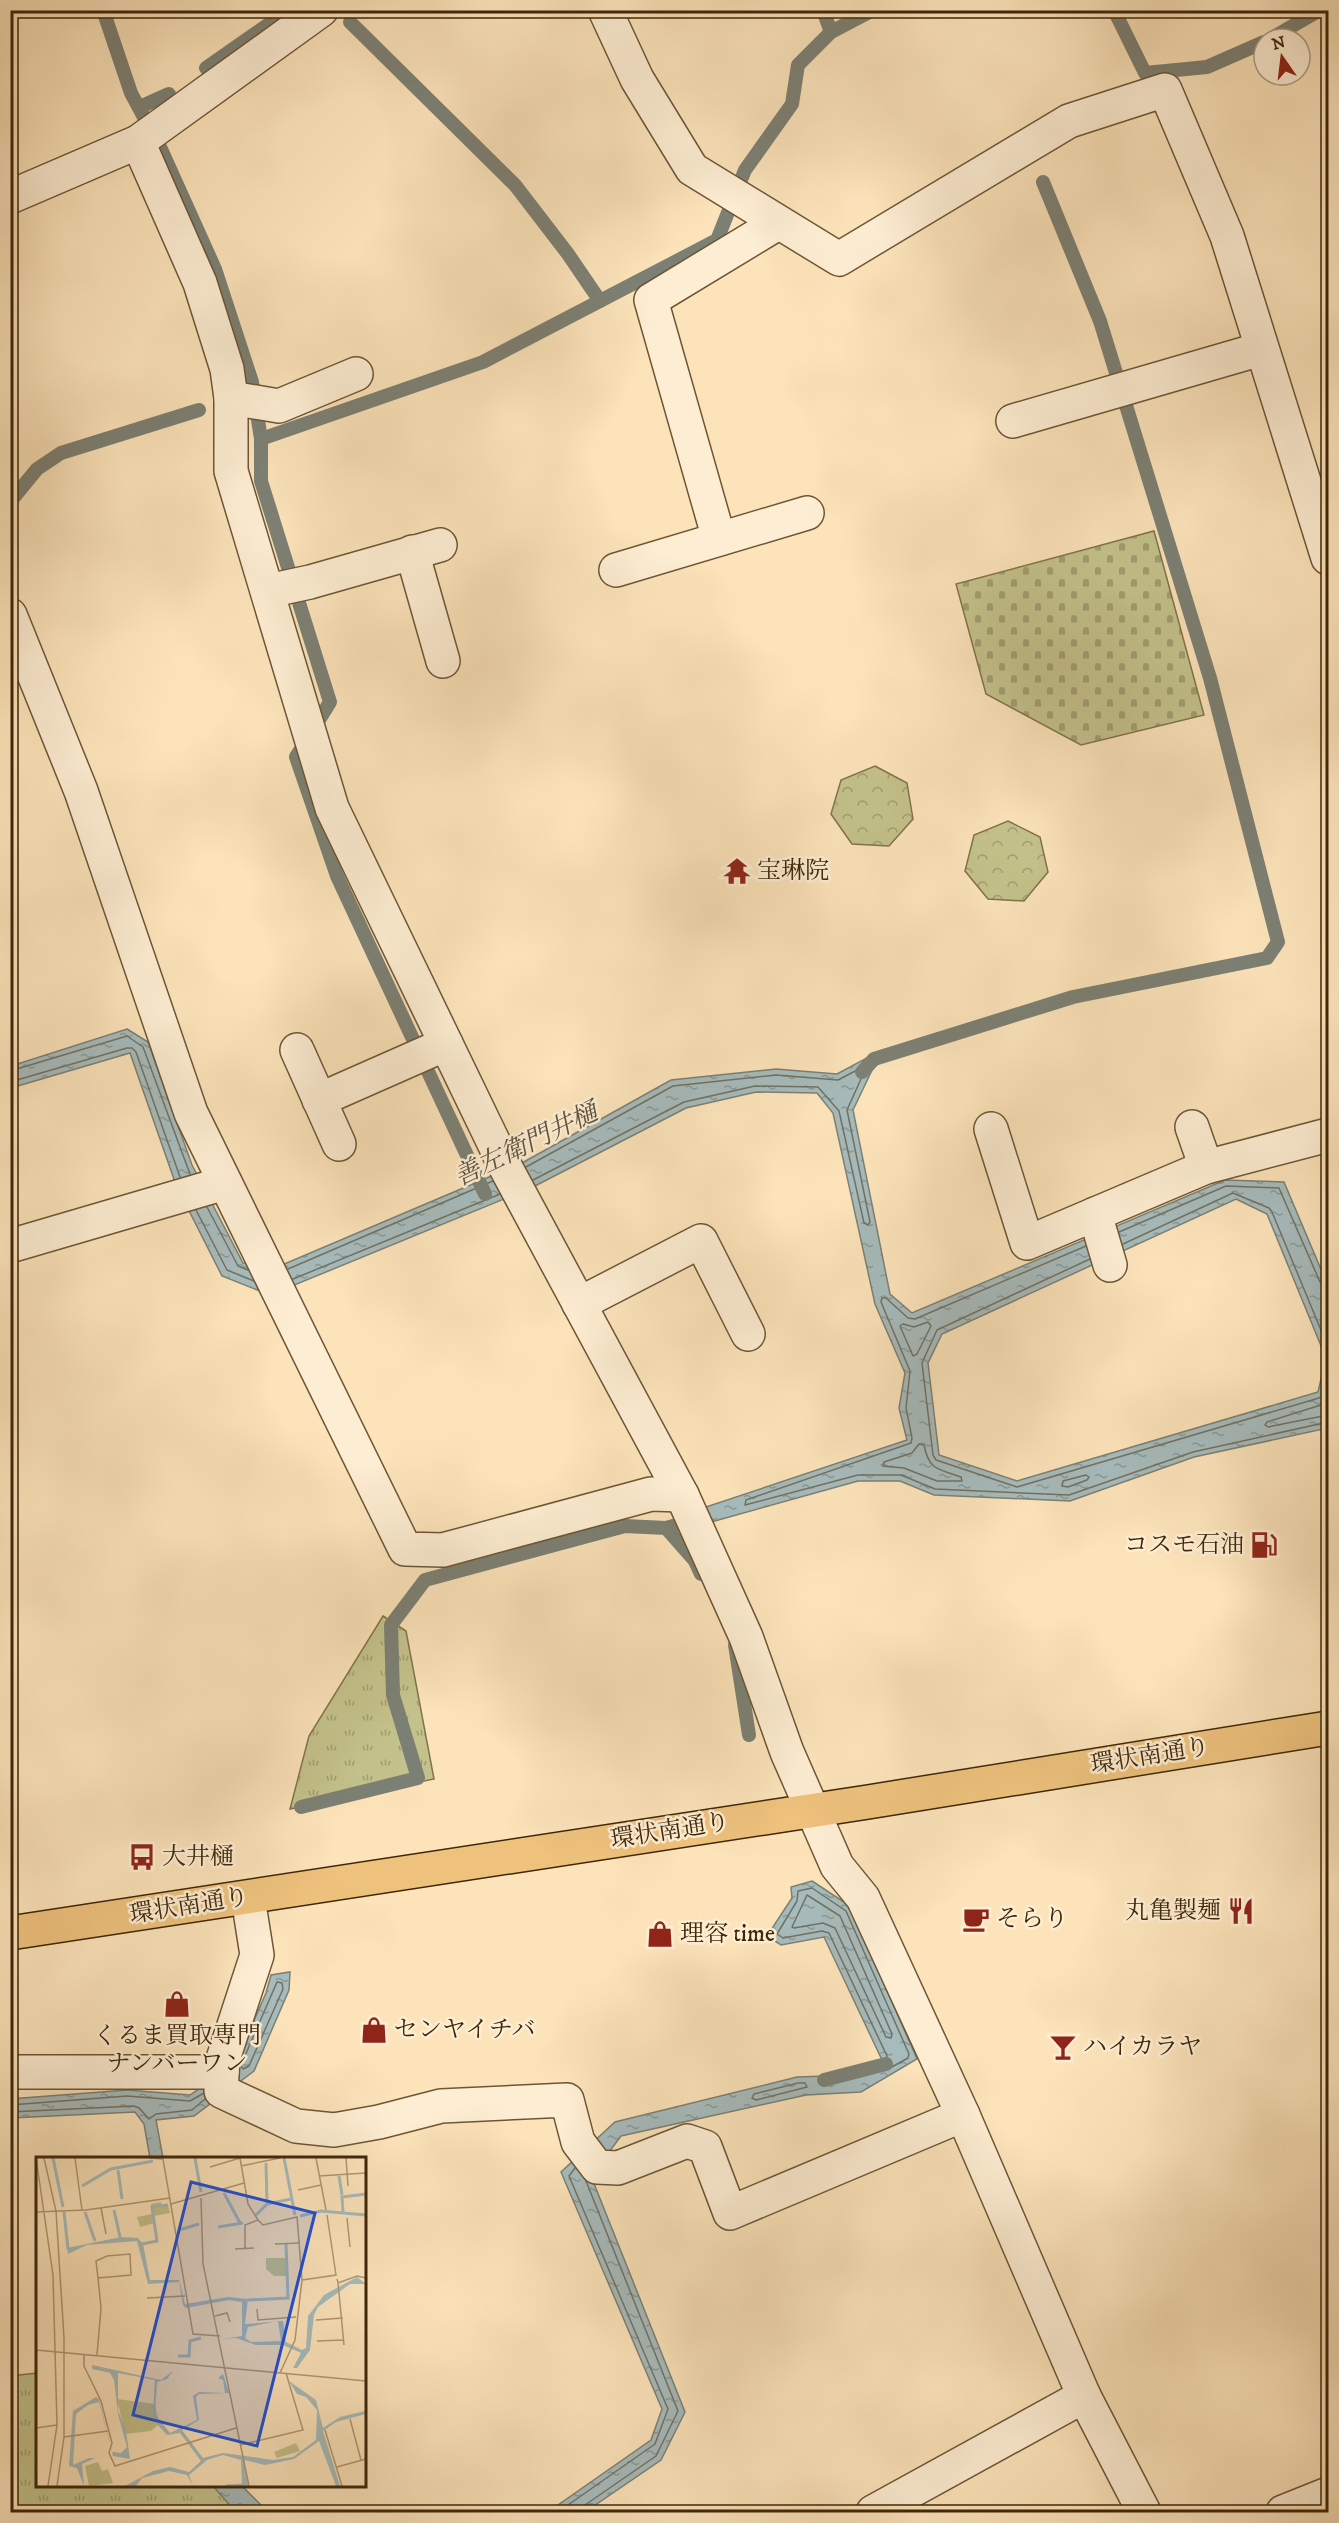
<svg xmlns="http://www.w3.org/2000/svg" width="1339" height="2523" viewBox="0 0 1339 2523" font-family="'IM FELL DW Pica','Noto Serif JP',serif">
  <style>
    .grass { fill: url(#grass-tufts); stroke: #80744a; stroke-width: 1.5 }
    .forest { fill: url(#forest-crowns); stroke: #80744a; stroke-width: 1.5 }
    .cemetery { fill: url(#cemetery-stones); stroke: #80744a; stroke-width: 1.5 }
    .water { fill: url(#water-ripples); stroke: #7c8074; stroke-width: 1.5; fill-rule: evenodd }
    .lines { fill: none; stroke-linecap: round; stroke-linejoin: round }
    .shore { stroke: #727162; stroke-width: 1.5 }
    .stream { stroke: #7c8074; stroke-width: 14 }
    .minor-casing { stroke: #6d5635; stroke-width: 36 }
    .highway-casing { stroke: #3d2709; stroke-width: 36 }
    .minor { stroke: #fdedd2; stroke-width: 33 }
    .highway { stroke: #eec27d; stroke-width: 33 }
    .labels { text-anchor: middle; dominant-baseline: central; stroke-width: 5; stroke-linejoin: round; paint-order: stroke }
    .poi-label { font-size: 24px; fill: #3d2709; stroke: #fdedd2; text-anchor: start }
    .street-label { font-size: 24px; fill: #3d2709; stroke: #fdedd2 }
    .water-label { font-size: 26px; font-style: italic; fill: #5c533f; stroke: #fdedd2 }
    .inset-river { fill: none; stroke: #a6bbbc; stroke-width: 3 }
    .inset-road { fill: none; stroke: #b09873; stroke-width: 1.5 }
    .view { fill: #1d4ed8; fill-opacity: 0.15; stroke: #1d4ed8; stroke-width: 3 }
    .inset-edge { fill: none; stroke: #3d2709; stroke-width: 3 }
  </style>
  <defs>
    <pattern id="grass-tufts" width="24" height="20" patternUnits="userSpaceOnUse" patternTransform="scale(1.5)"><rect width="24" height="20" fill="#c4c28c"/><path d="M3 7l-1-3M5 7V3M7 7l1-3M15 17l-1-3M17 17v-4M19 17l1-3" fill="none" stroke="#a09e71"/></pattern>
    <pattern id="forest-crowns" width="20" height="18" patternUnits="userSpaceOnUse" patternTransform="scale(1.5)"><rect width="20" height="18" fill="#c4c28c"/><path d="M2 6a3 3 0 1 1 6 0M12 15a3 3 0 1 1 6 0" fill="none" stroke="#a09e71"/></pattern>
    <pattern id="cemetery-stones" width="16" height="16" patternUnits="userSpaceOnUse" patternTransform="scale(1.5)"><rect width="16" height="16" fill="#c4c28c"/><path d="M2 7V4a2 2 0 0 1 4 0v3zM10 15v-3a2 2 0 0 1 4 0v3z" fill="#a09e71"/></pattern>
    <pattern id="water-ripples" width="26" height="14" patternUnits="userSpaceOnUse" patternTransform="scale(1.5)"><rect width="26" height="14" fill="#a6bbbc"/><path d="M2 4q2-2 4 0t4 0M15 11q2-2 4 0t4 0" fill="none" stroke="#889897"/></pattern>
  </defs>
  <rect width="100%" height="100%" fill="#fce3ba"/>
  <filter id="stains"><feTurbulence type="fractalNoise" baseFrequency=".00333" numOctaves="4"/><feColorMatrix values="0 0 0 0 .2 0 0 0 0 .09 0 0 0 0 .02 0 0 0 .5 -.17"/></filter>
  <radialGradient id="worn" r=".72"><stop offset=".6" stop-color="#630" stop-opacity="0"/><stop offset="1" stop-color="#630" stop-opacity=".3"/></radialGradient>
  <!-- grass -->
  <g class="grass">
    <polygon points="383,1616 406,1631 434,1779 290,1809 309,1736"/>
    <polygon points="37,2373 38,2486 228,2486 252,2512 11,2512 10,2376"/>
  </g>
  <!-- forest -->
  <g class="forest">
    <polygon points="875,766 907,783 913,819 889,846 852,844 831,814 841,780"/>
    <polygon points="1008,821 1040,837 1048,872 1024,901 988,899 965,871 974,835"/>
  </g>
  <!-- cemetery -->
  <polygon class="cemetery" points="1154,531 1204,715 1081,745 986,694 956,584"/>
  <!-- water -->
  <g class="water">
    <path d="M127,1029l21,13 44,123 51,98 39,2 240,-102 149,-83 105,-11 61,5 39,-21 -2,13 -21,44 37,184 22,19 313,-133 59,2 44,104v142l-134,29 -124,44 -136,-6 -34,-14h-42l-147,41 -5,-15 201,-67 -8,-32 6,-35 -30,-69 -42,-191 -16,-20 -61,-1 -70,16 -153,79 -263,108 -48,-19 -46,-91 -46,-132 -119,35v-22zM1236,1199l31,15 59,144 -8,34 -301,89 -78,-26 -11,-92 14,-29z"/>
    <polygon points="812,1881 850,1906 917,2059 861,2092 806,2095 621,2136 591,2176 685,2412 661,2460 585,2512 548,2512 651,2440 662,2409 561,2172 615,2122 797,2077 859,2075 882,2060 824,1937 781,1945 767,1936 792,1898 791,1887"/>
    <polygon points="290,1972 289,1990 254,2071 194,2116 156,2120 163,2158 150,2158 144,2124 135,2112 11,2118 10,2099 127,2090 190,2095 235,2064 266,1993 271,1975"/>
    <polygon points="213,2486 242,2486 268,2512 236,2512"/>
  </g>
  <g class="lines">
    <!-- shore -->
    <g class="shore">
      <polyline points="10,1071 127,1036 143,1047 190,1174"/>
      <polyline points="10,1082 127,1048 132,1048 136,1052 180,1177"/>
      <polyline points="526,1167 673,1086 776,1075 838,1080 861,1068 865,1070 847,1110 870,1222 868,1225 864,1223 839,1111 818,1087 755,1086 684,1102 533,1180"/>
      <polyline points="207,1207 238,1266 248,1270"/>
      <polyline points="196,1210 227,1270 254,1281"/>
      <polyline points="1119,1232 1226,1186 1279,1188 1320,1282 1328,1286"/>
      <polyline points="1123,1244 1233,1193 1269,1208 1272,1212 1328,1347"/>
      <polyline points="1086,1246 915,1319 908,1318 886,1298 882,1298 881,1302 910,1371 906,1408 912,1438 911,1443 746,1500 745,1505 858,1475 901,1475 935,1489 1069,1495 1193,1452 1328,1422"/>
      <polyline points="1090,1259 937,1330 922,1363 933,1455 936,1460 1017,1487 1319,1398 1324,1394 1328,1374"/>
      <polyline points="288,1269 493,1181"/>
      <polyline points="293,1279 500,1194"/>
      <polygon points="928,1322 931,1326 917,1354 913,1356 900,1326 903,1324 914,1327"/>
      <polyline points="1328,1400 1321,1405 1267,1422 1265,1425 1268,1427 1328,1415"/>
      <path d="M919,1444l5,1c5,26 15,24 37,32l1,4h-25l-33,-13 -21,-2 1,-4 28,-9z"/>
      <polygon points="1086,1475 1089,1477 1087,1480 1068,1487 1062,1486 1063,1481"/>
      <polygon points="812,1888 846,1911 909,2054 908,2058 890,2068 886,2066 887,2056 829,1933 822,1931 783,1938 777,1934 797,1901 798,1891"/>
      <polygon points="807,1895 840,1916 892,2034 891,2038 886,2037 835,1928 823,1923 794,1928 792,1927"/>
      <polygon points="277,1982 282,1983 283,1989 249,2066 243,2069 241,2065"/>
      <polygon points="798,2083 805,2083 807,2087 756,2100 752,2098 754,2094"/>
      <polyline points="10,2105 127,2096 190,2101 204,2093"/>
      <polyline points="10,2112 134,2106 139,2108 149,2119 156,2114 192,2110 205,2099"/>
      <polyline points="558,2512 655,2444 668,2409 569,2176 575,2168"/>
      <polyline points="582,2512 585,2505 656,2456 678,2411 586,2181"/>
    </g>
    <!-- stream -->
    <g class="stream">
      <polyline points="103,10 131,93 161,149 215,269 252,382 261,439 261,481 330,702 296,757 337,876 485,1194"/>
      <polyline points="823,10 831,32"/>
      <polyline points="1114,10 1145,73 1207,67 1264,42"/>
      <polyline points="350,22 515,185 568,254 600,301"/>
      <polyline points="1270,39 1320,10"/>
      <polyline points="206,68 289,10"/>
      <polyline points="140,107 169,94"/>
      <polyline points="261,439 483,362 717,240 745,170 792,104 798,65 831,32 873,10"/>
      <polyline points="10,502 37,469 61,453 199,410"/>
      <polyline points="862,1072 874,1059 1073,997 1267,958 1278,942 1210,678 1100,321 1043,182"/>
      <polyline points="666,1528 695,1561 701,1574"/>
      <polyline points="735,1645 749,1735"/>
      <polyline points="301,1807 418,1778 393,1695 391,1625 425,1580 625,1526 666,1528 694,1520"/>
      <polyline points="824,2080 886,2064"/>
    </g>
    <defs>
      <g id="minor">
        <polyline points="605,10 637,79 692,169 839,259 1069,121 1165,90 1227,236 1328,558"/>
        <polyline points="138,142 200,283 227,369 231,398 231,471 332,808 506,1168 682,1495 746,1637 787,1752 837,1866 863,1898 963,2115 1084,2396 1144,2512"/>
        <polyline points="10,197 138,142 321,10"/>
        <polyline points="231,398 279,406 356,374"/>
        <polyline points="1013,421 1261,349"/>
        <polyline points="719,539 651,300 778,223"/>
        <polyline points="412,552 443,661"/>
        <polyline points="616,570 807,513"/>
        <polyline points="268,591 310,582 440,545"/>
        <polyline points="10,615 81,791 191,1113 405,1549 443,1550 651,1494 682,1495"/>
        <polyline points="297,1050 339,1144"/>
        <polyline points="319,1100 446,1044"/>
        <polyline points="1192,1127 1206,1167"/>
        <polyline points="991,1129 1027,1243 1206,1167 1328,1135"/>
        <polyline points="1095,1214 1110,1265"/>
        <polyline points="10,1246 225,1183"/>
        <polyline points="579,1304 701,1241 748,1334"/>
        <polyline points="248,1898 257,1955 223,2059 221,2091 296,2126 334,2130 379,2122 441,2106 567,2100 578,2142 597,2167 618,2168 687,2141 705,2147 730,2213 963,2115"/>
        <polyline points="10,2072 222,2072"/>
        <polyline points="873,2512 1084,2396"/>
        <polyline points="1283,2512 1328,2494"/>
      </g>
      <polyline id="highway" points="10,1933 868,1802 1328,1728"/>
    </defs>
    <!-- minor casing -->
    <use href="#minor" class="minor-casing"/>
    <!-- highway casing -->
    <use href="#highway" class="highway-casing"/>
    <!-- minor -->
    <use href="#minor" class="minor"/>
    <!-- highway -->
    <use href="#highway" class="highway"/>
  </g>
  <!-- icons -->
  <defs>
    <symbol id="temple-bare" viewBox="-9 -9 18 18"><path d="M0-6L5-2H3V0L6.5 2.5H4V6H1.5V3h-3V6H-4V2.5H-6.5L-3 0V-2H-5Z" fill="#8f2418" stroke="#fdedd2" stroke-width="2.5" paint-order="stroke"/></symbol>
    <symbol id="fuel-bare" viewBox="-9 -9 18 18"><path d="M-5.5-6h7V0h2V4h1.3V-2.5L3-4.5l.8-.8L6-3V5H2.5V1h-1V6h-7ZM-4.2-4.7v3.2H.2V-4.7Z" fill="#8f2418" stroke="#fdedd2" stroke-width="2.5" paint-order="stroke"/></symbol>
    <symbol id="bus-bare" viewBox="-9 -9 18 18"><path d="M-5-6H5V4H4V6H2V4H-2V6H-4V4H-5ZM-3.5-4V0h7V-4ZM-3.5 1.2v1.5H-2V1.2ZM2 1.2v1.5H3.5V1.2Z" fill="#8f2418" stroke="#fdedd2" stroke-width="2.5" paint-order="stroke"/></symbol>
    <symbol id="restaurant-bare" viewBox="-9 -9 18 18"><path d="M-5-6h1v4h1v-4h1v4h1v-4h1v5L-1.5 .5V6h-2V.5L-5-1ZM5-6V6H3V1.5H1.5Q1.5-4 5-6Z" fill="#8f2418" stroke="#fdedd2" stroke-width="2.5" paint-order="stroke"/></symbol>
    <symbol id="cafe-bare" viewBox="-9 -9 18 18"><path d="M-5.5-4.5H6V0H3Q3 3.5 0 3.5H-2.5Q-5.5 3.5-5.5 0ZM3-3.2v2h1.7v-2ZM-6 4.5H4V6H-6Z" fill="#8f2418" stroke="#fdedd2" stroke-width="2.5" paint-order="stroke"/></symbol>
    <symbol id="shop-bare" viewBox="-9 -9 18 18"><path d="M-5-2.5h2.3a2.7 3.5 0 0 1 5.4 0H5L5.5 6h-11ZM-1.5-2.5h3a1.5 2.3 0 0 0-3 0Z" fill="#8f2418" stroke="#fdedd2" stroke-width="2.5" paint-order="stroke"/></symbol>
    <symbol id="bar-bare" viewBox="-9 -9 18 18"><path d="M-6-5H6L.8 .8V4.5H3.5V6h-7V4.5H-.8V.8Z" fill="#8f2418" stroke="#fdedd2" stroke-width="2.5" paint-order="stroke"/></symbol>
  </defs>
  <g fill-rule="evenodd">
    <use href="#temple-bare" x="718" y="852" width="38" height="38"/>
    <use href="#fuel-bare" x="1245" y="1526" width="38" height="38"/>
    <use href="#bus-bare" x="123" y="1838" width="38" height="38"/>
    <use href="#restaurant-bare" x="1222" y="1892" width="38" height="38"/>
    <use href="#cafe-bare" x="957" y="1900" width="38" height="38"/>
    <use href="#shop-bare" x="641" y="1915" width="38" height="38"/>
    <use href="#shop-bare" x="158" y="1985" width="38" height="38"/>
    <use href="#shop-bare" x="355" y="2011" width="38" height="38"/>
    <use href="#bar-bare" x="1044" y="2028" width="38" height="38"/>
  </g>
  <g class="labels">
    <!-- poi labels -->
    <g class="poi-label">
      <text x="757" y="871">宝琳院</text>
      <text x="1244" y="1545" text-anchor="end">コスモ石油</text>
      <text x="162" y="1857">大井樋</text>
      <text x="1221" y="1911" text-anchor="end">丸亀製麺</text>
      <text x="996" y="1919">そらり</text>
      <text x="680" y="1934">理容 time</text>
      <text x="394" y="2030">センヤイチバ</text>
      <text x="177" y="2036" text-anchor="middle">くるま買取専門<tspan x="177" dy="28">ナンバーワン</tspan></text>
      <text x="1083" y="2047">ハイカラヤ</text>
    </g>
    <!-- street labels -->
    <g class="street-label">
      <text transform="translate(1150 1756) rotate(-9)">環状南通り</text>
      <text transform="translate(670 1831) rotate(-9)">環状南通り</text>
      <text transform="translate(189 1906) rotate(-9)">環状南通り</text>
    </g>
    <!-- water labels -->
    <g class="water-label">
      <text transform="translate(526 1145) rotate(-26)">善左衛門井樋</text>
    </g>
  </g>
  <!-- overview -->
  <g transform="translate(36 2157)">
    <rect width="330" height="330" fill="#fce3ba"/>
    <path d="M81,242l38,5 4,20 -8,7 -26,3z" fill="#c4c28c"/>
    <path d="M230,101h20v18h-12l-8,-7zM62,305l4,9 6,-2 5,14 -24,3 -4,-20z" fill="#c4c28c"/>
    <path d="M125,45l1,4 6,-1 2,8 -16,3 1,7 -15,4 -3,-10 15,-3 -1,-10zM260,286l4,8 -23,7 -3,-6z" fill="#c4c28c"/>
    <path d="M85,80l17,1 5,6 7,36h29l6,24 43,-7 20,2 -3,25 38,-3 3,21 16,8 4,-2 2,-32 16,-21 33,-18 9,7h-16l-32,23 -4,8 -4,35 -13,18h-4l8,-15 -18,-8h-27l-20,-7 -14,1 20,-3v-34l-13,-2 -43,8 -3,-3 -4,-23 -31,2 -11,-43 -50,4 -19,9 -1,-6zM242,164l3,20 -30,1 -6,-4 3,-11zM56,208l69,15 12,-9 -6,8 -10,3 -2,32 15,19 27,-13 -4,-24 6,-4 26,1 -2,-13 -5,-2 5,-4 6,19 -30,1 -3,3 3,23 -17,10 21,28 20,-5 50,7 20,-3 23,-17 1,-30 -11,-13 -9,-3 -8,-13 27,19 7,28 17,-11 25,-6 1,3 -30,8 -13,9 17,55h-4l-17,-45 -25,18 -29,6 -21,-5 4,26h-6l-1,-26 -18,-5 -16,5 -18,15 4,11 -6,-11 -18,-4 -27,7 -6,8h-11l28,-15 17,-4 19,5 12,-11 -21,-28 -13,2 -10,-11 -4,-9 2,-35 -37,-7v38l8,20 4,28 -17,-3 -14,-54 -11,3 -12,9 -3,51 16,-7h6l-13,6 2,22 -7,-18 -8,-2 4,-55 23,-14 3,2 13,53 9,1 6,-6 -9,-33 -4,-34 -4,-7 -18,-4z" fill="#a6bbbc" fill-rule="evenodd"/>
    <path class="inset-river" d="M17,1l10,49M159,1l6,34M248,1l11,57M230,6l1,40M82,13l4,29M303,19l3,19M46,29l29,-17 42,-8M188,36l16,30M78,53l6,27M28,55l4,37M49,55l10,29M307,55l-1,-15 24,-3M220,58l11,-11 24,-5M264,59l21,-5 45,4M182,70l25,-4M143,73l20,-6M106,87l15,-3 -5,-34 16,-2M212,143l40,-2 -2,-54M142,199h11l1,-15 11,-3M190,329l18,-1"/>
    <path class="inset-road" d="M0,1l17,117 4,150 -9,61M8,1l12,53 8,127v99l-7,49M39,1l7,52M113,1l14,1 30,175 27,2M204,1l8,46 10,16 5,5 34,-8 5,63 -7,60 -15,33M280,1l10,52M310,1l2,28M205,9l39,-8M174,10l30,-9M283,19l47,-3M262,33l23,-5M165,41l2,66 46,222M135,47l73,-21M65,51l5,26M0,55l50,-2 84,-12M311,61l3,29M239,87l25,-1M209,91v-23l13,-5M199,92l19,-1M301,122l1,4 19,-7 9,2M266,123l34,-5 -9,-60M302,126l6,62M111,141l38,-2M221,152l1,11 38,-3M179,159l12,-3 3,9M280,163l27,-2M281,184l27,-1M0,193l330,31M48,197v12l17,35 11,42 -3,10 6,13 121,-38M61,198l4,-47 -3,-30 -2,-17 11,-5 23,-2 1,21 -33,3M314,262l11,41M0,271l21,-3M289,273l17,56M28,280l44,-6M204,288l63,-15 -17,-57M301,310l29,-8"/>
    <path class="view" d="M155,25l124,31 -58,233 -124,-31z"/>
    <rect width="330" height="330" class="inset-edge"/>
  </g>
  <!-- margin -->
  <rect width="1339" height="2523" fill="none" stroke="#fce3ba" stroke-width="36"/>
  <rect x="12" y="12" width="1315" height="2499" fill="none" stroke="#3d2709" stroke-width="3"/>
  <rect x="18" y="18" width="1303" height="2487" fill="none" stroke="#3d2709" stroke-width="1.5"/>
  <!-- north arrow -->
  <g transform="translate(1282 57) rotate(346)"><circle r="28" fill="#fdedd2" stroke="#b09e82" stroke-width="1.5"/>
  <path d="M0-4.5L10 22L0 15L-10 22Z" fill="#8f2418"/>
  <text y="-9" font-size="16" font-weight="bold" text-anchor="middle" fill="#3d2709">N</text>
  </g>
  <rect width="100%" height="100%" filter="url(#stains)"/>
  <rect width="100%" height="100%" fill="url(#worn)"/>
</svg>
